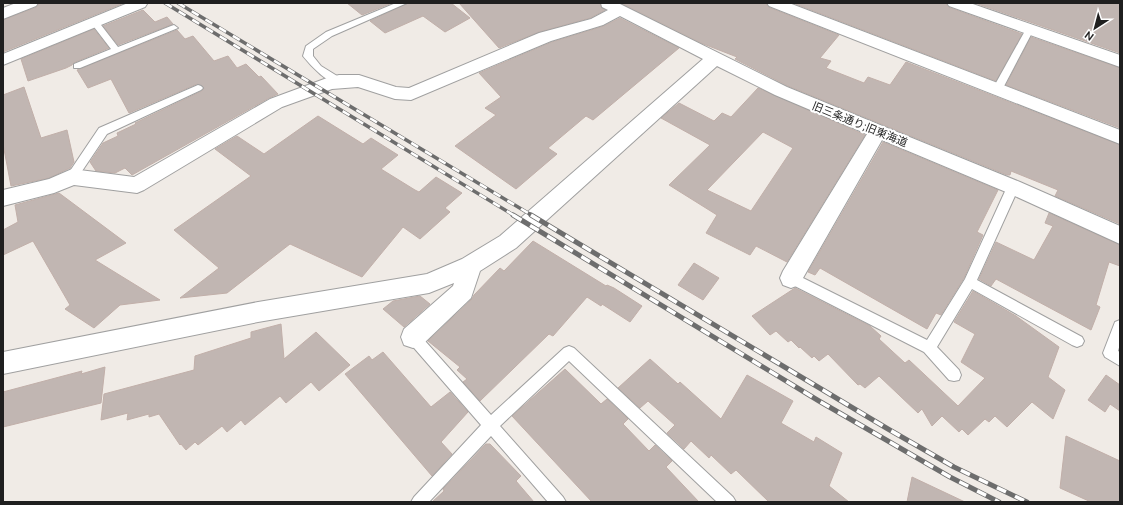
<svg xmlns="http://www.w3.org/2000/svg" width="1123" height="505" viewBox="0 0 1123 505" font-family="Ubuntu,'Noto Sans JP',sans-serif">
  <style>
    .building { fill: #c1b6b2; stroke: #c1afa9; fill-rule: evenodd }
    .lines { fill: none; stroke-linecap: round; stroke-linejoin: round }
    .lane-casing { stroke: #a0a0a0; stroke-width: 2 }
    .street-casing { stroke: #a0a0a0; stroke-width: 2 }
    .lane { fill: #fff; fill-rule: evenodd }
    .street { fill: #fff; fill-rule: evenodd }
    .rail-far1-casing { stroke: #6d6d6d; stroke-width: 3.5 }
    .rail-casing { stroke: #6d6d6d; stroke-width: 5 }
    .rail-far1 { stroke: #fff; stroke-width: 2.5; stroke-dasharray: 8; stroke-linecap: butt }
    .rail { stroke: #fff; stroke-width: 3.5; stroke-dasharray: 10; stroke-linecap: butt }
    .labels { text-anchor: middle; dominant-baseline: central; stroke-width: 4; stroke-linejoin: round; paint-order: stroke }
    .street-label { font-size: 11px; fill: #1f1f1f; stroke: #fff }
  </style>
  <rect width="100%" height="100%" fill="#f0ebe6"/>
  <!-- building -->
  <g class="building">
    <polygon points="39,3 124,3 3,52 3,20 37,7"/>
    <polygon points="347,3 392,3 362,15"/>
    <polygon points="408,3 451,3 470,18 445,32 423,16 385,33 370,21"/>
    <polygon points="459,3 600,3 601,7 605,10 590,18 539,32 499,48"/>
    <polygon points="621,3 766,3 768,7 839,35 820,58 831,61 826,68 864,83 868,77 890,85 906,62 1120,145 1120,224 1055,196 1058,190 1011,171 1010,175 1007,175 788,86 735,59 737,57 701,43"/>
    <polygon points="793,3 946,3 948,7 1022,34 996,81"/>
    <polygon points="975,3 1120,3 1120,53"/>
    <polygon points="143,10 155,22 167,17 173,24 118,45 103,26"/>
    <polygon points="620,18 679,48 593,120 586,116 548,148 557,154 516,189 455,146 496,115 485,108 501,97 479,73 552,42 604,26"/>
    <polygon points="94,29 109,48 73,63 72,65 66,68 28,81 21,59"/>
    <polygon points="177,30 185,39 193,36 214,61 228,56 237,68 246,64 259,77 261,76 278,94 269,98 132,175 125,168 115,173 96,171 90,162 103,143 118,136 117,133 136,124 135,123 202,91 204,88 197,84 129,113 111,79 88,88 77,70"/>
    <polygon points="1031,37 1120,68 1120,128 1006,85"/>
    <polygon points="24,87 41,138 67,130 74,162 70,168 49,178 11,186 3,144 3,95"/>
    <path d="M758,88l107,47 -78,127 -31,-16 -6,9 -44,-22 11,-18 -48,-30 41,-40 -49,-27 18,-15 35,18 8,-8 9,4zM763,132l30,16 -42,63 -44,-21z"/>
    <polygon points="318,116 363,144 371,138 398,155 381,169 415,190 419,192 436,177 462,193 445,208 450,212 420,239 403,227 362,277 290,244 227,293 180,298 219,268 174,230 251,176 215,149 237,136 264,154"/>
    <polygon points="883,142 998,190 977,232 983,235 964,278 941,315 936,313 927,329 820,268 815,275 808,272"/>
    <polygon points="59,193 126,243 95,260 160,300 120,305 94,328 65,309 70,305 33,241 3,255 3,230 18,222 15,205"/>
    <polygon points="1049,213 1120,245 1120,266 1109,262 1096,305 1100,307 1091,330 996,279 991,286 979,279 996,242 1034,260 1053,226 1045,223"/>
    <polygon points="533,241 606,286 607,285 614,288 642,306 630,322 602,304 601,306 587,297 553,336 549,334 480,401 463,382 467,379 457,370 460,367 428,341 472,299 474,295 500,268 504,271"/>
    <polygon points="694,263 719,278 703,300 678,285"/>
    <polygon points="795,288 870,326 881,336 879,339 905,363 909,360 958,406 985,378 961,362 975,334 954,322 973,291 1016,316 1059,347 1048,377 1065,390 1053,419 1032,402 1007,427 995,416 989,422 985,419 968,435 962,429 959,432 942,416 932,426 922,409 918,413 879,376 865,388 860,384 858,385 828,354 819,361 814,356 812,358 800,347 799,348 791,340 788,342 776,331 770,335 752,316"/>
    <polygon points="420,296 430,304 404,327 383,309 393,301"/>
    <polygon points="281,324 284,359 316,332 350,365 319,391 311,382 286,403 280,396 245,425 241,420 227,432 222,426 198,445 195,442 186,450 181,444 180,445 159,414 149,417 149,414 127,420 128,413 101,420 104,394 194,370 195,356 251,338 251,332"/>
    <polygon points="383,352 431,407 450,392 468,412 441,442 452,454 432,476 345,374 369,356 372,360"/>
    <polygon points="650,359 678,384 680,382 721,419 747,375 793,401 781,423 814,442 816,437 842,453 829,486 849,502 769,502 736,470 731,474 711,455 709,458 691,441 684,449 667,433 675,425 648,401 640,408 618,388"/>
    <polygon points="105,367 101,403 3,427 3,392 82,371 81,374"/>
    <polygon points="565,369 601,404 607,399 628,419 623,424 649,451 655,445 672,461 666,467 699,502 592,502 512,416"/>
    <polygon points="1106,375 1120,385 1120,411 1110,404 1105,412 1088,400"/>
    <polygon points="1066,436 1120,461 1120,502 1091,502 1060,488"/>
    <polygon points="486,444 490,444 521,476 516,481 534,502 432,502 444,491 443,489"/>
    <polygon points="912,477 965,502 907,502"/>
  </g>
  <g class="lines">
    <defs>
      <g id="lane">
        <path d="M396,3h11l-75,33 -19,13v7l8,10 21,13 2,2 -2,2c-12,4 -32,-18 -39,-27l3,-10 20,-14z"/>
        <polygon points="95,20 98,21 118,47 171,26 174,25 178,28 80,68 74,68 74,64 111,49 91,23"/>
        <polygon points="1030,26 1034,29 1002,90 997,93 994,92 992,90 1026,29"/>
        <polygon points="198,85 201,86 203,88 201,90 107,134 76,180 68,180 67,177 68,174 99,128"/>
        <polygon points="1013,183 1019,187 977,280 1082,337 1084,341 1082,345 1077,347 1072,345 972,289 937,347 959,370 961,375 959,380 954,381 949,380 924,352 787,282 785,278 787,274 791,273 795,274 927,340 965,279 1007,187"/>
        <polygon points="1120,320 1120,344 1118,351 1120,352 1120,366 1105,357 1103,353 1115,322"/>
        <polygon points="413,331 418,333 491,415 564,348 569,346 574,348 733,497 736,502 717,502 569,361 500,426 563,497 566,502 548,502 491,436 429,502 411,502 414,497 481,425 408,341 406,337 408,333"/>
      </g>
      <g id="street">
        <polygon points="16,3 38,3 36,6 3,19 3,8"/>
        <polygon points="128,3 147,4 145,7 3,65 3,54"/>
        <polygon points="601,3 618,3 787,87 1020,182 1120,226 1120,244 1006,192 882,140 799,285 791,288 783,285 780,278 783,271 867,134 775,95 717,66 516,248 480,271 471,298 422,345 413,348 404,345 401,337 404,329 453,286 454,283 429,293 258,322 3,374 3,352 258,302 427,274 462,259 500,236 703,59 620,16 603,25 551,41 411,100 395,99 358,87 332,89 282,107 144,190 137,193 74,185 54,193 3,206 3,190 49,179 72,169 134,177 270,99 327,78 339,75 359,75 396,87 409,88 539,33 591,19 608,10 602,7"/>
        <polygon points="767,3 789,3 1120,130 1120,144 769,6"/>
        <polygon points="947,3 970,3 1120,55 1120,67 949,6"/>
      </g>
    </defs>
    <!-- lane casing -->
    <use href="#lane" class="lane-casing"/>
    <!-- street casing -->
    <use href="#street" class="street-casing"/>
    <!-- lane -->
    <use href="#lane" class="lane"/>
    <!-- street -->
    <use href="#street" class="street"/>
    <defs>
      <g id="rail-far1">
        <polyline points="165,3 515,216"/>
        <polyline points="178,3 533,216"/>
      </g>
      <g id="rail">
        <polyline points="513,215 819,401 950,477 999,502"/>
        <polyline points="531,215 888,429 954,467 1027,502"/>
      </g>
    </defs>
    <!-- rail-far1 casing -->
    <use href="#rail-far1" class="rail-far1-casing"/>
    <!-- rail casing -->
    <use href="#rail" class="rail-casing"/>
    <!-- rail-far1 -->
    <use href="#rail-far1" class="rail-far1"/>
    <!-- rail -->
    <use href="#rail" class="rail"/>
  </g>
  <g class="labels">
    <!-- street labels -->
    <g class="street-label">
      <text transform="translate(860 124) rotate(22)">旧三条通り;旧東海道</text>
    </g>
  </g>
  <!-- border -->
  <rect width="1123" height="505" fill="none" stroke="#1f1f1f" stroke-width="8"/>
  <!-- north arrow -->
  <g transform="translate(1095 28) rotate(216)" stroke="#ffffff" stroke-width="3" paint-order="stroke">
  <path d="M0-3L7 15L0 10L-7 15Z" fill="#1f1f1f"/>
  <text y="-6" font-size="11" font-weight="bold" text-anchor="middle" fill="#1f1f1f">N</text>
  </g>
</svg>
